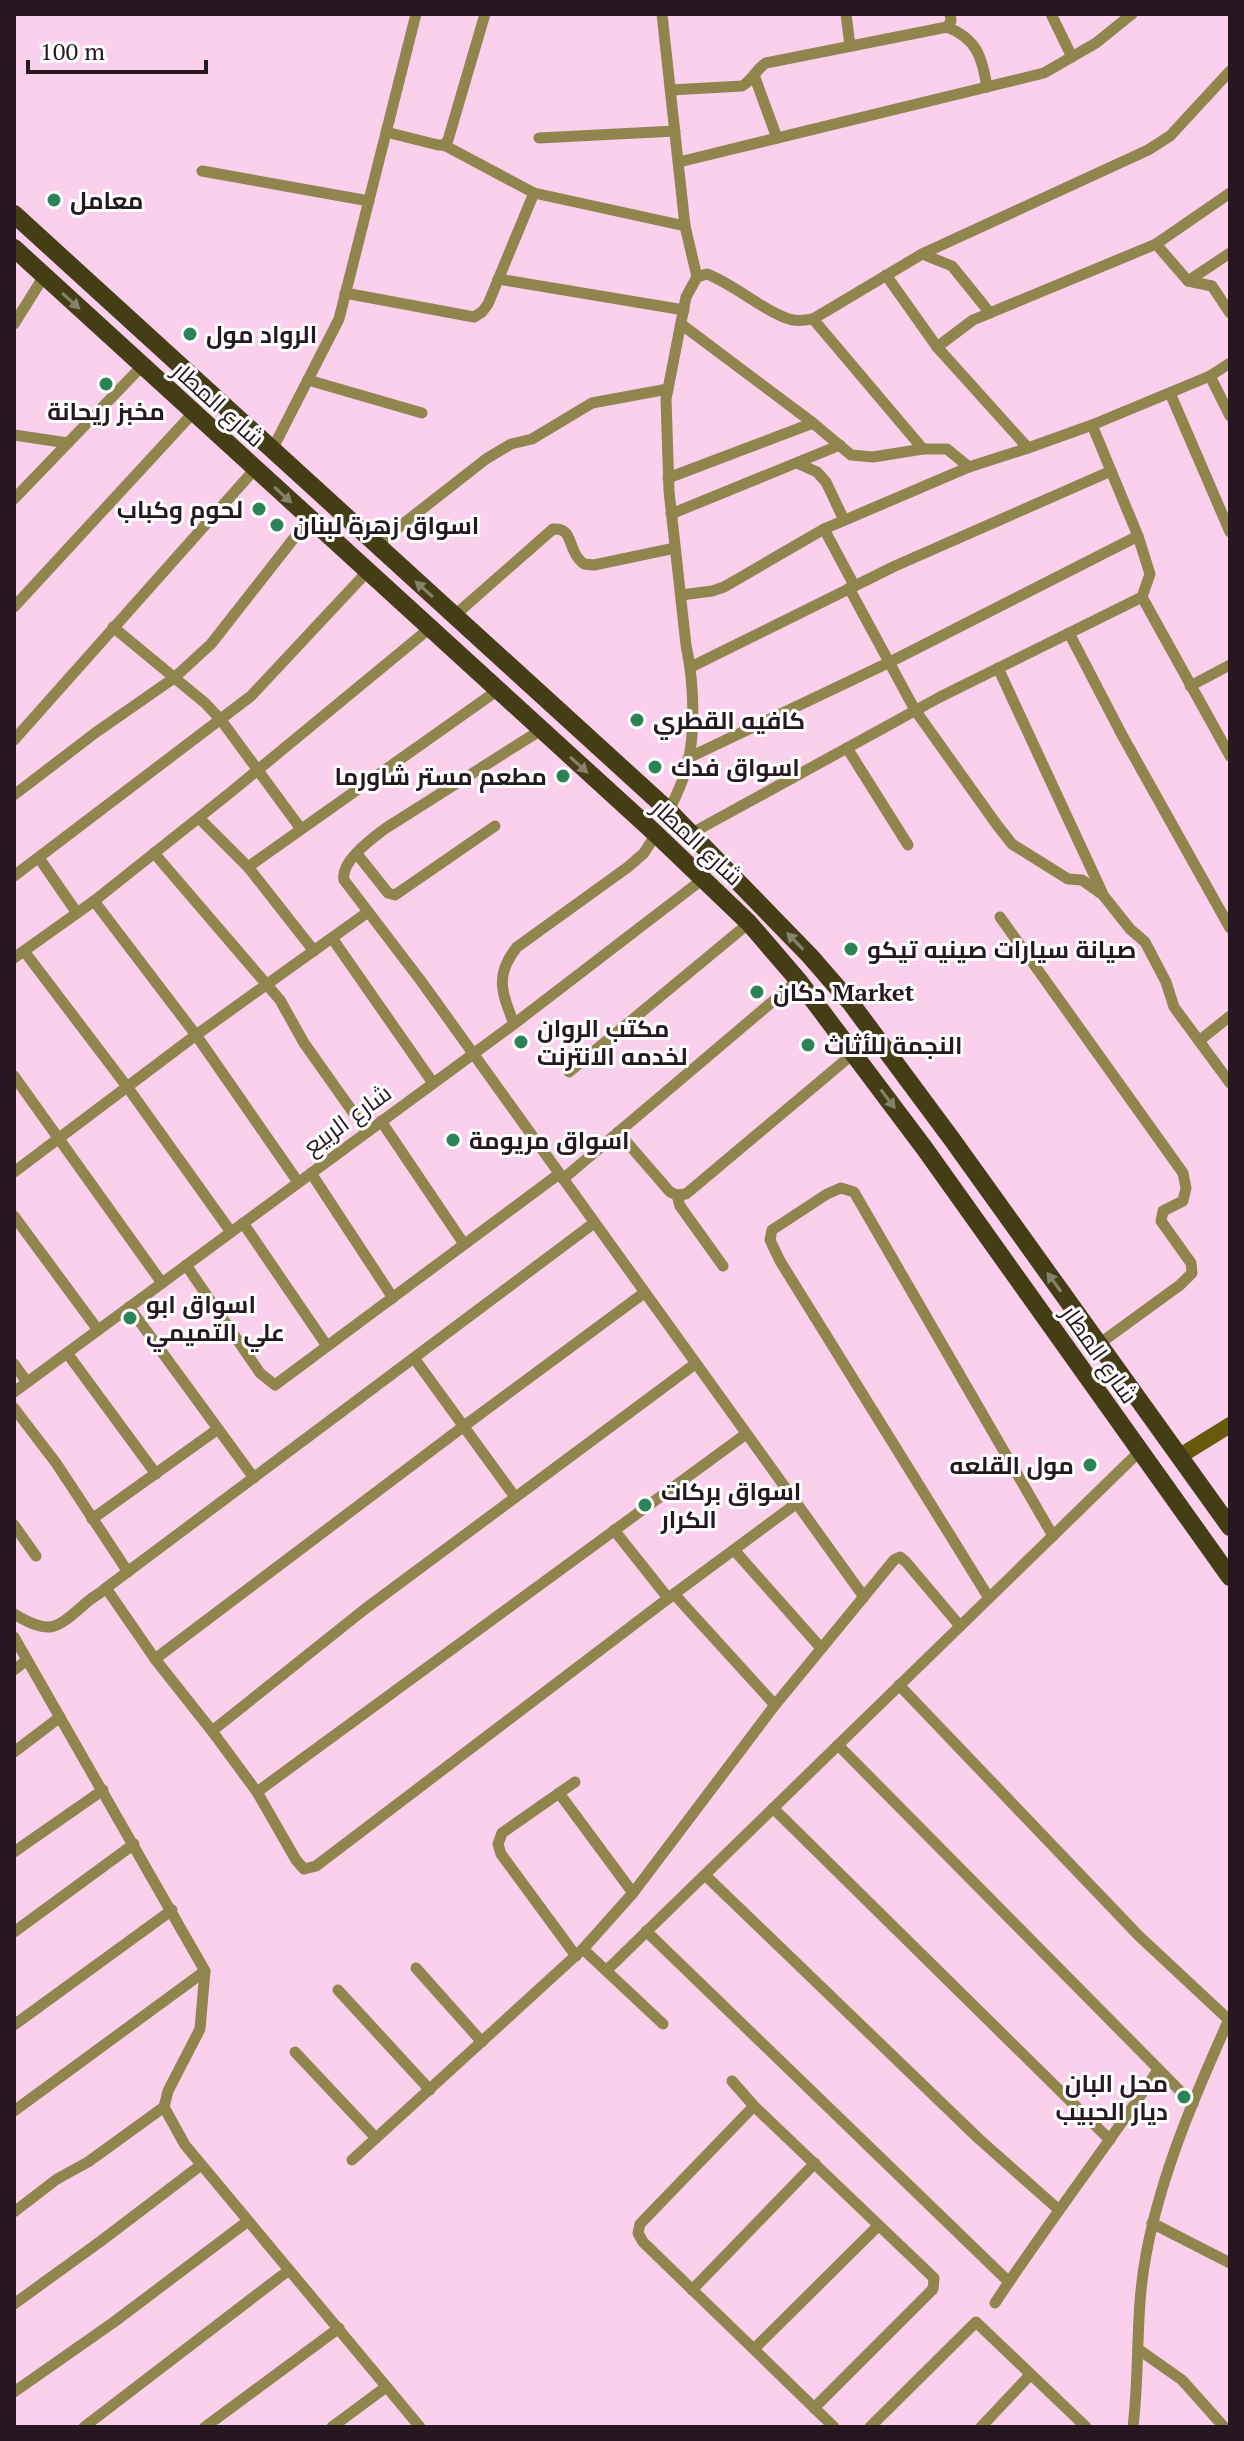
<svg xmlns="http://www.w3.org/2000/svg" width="1244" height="2441" viewBox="0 0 1244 2441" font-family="'PT Serif',Cairo,serif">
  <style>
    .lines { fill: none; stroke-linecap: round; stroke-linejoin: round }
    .street { stroke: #91854e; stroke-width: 11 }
    .secondary { stroke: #685a0c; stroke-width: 16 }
    .primary { stroke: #453d16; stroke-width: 18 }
    .oneway { fill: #868168 }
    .poi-dot { fill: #2c8357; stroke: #fff; stroke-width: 3 }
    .labels { text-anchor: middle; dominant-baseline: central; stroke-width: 6; stroke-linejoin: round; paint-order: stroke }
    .poi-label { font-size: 24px; font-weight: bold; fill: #261721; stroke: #fff; text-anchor: start }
    .street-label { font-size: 24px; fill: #261721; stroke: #fff }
  </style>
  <rect width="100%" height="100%" fill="#fad0ed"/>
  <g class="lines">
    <!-- street -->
    <g class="street">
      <polyline points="662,14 685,226 697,277"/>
      <polyline points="846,14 850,46"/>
      <polyline points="1051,14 1072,57"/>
      <path d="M947,27c30,12 35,30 40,60"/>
      <polyline points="754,75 777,138"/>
      <path d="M671,90l71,-4c11,-6 14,-17 24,-23l181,-36 4,-6 -1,-7"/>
      <polyline points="386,132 438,145 444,145 448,140 485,14"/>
      <polyline points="539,138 675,131"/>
      <polyline points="444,145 534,193 685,226"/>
      <polyline points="679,162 1044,73 1096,43 1132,14"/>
      <polyline points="202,171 369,201"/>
      <polyline points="1156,244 1188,281 1212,286 1230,313"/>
      <polyline points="922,254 952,266 990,313"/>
      <polyline points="886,275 937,347 1028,448 1092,425 1210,376 1230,363"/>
      <polyline points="498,279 684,310"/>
      <polyline points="1188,281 1230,253"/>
      <polyline points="345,293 474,317 482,312 488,304 534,193"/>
      <polyline points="813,319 923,449"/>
      <polyline points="14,324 44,276"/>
      <polyline points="681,324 813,423 851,455 873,457 923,449 947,449 969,467"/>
      <polyline points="937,347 973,320 1156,244 1230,193"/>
      <polyline points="1210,376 1230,416"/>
      <polyline points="308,380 422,413"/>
      <polyline points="1170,393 1230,532"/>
      <polyline points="14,435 68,443"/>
      <polyline points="272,450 339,319 416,14"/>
      <polyline points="797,463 817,472 826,482 844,520"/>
      <polyline points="668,478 813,423"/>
      <polyline points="14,499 142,366"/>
      <polyline points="671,514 840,445"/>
      <polyline points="824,529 854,585"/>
      <polyline points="376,545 486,459 511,444 532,439 592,403 668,389"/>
      <polyline points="849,588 915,710 997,825 1012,844 1068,879 1082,880 1103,895 1130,929 1145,942 1166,982 1174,1007 1230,1083"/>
      <polyline points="681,595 712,591 724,587 824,529 969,467 1028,448"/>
      <polyline points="1142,597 1230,756"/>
      <polyline points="14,607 193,413"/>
      <path d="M454,616l99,-87c17,-1 15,11 22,24 1,3 6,9 9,11l10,1 81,-17"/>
      <polyline points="113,627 205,703 221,720 301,829"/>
      <polyline points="1069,633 1122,735 1230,928"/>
      <polyline points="691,667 895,566 1111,471"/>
      <polyline points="998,668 1102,892"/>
      <polyline points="1190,686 1230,665"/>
      <path d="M541,730l-155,98c-13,10 -46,33 -42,52l77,101 443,616"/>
      <polyline points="14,740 255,469"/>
      <polyline points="847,748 908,845"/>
      <polyline points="688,758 890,662 1138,536"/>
      <polyline points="14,795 95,733 174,678 211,644 309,519"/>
      <path d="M669,811c5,-11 11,-23 15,-35 13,-37 10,-93 2,-131l-17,-154 -3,-92 20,-102 11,-20 10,-3c27,10 62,41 86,46 6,1 14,0 20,-1l109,-65 226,-104 22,-14 60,-65"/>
      <polyline points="199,818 248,867 314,951"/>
      <polyline points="692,833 940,697 1142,597 1150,574 1138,536 1092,425"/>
      <polyline points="154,853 280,1000 304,1043 367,1132"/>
      <polyline points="357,854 388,893 395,895 495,826"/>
      <polyline points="39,858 77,913"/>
      <polyline points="248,867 498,690"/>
      <polyline points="14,876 251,696 367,572"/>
      <polyline points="94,901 196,1035 298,1182"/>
      <polyline points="1000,917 1183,1173 1186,1188 1183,1201 1163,1211 1161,1221 1191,1263 1192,1273 1180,1285 1099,1344"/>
      <polyline points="332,938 433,1083"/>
      <polyline points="24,951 128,1088 231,1232"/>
      <polyline points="14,958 94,901 231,792 430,628"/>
      <path d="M514,1024c-12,-32 -20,-48 3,-77l111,-80 16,-14 12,-19"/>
      <polyline points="1199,1041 1230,1016"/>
      <polyline points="569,1072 749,923"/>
      <polyline points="14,1076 162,1283"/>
      <polyline points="381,1121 464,1244"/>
      <polyline points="618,1132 670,1192 677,1195 686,1194 854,1053"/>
      <polyline points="14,1172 196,1035 368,912"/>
      <polyline points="311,1173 393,1298"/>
      <polyline points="563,1179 798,980"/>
      <polyline points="677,1195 680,1206 723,1266"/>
      <polyline points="14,1216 98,1330"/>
      <polyline points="243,1223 327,1346"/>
      <polyline points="186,1265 260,1373 275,1385 559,1174"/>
      <polyline points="129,1307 254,1478"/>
      <polyline points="67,1353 156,1474"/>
      <polyline points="414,1358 515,1497"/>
      <polyline points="14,1364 27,1382"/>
      <polyline points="14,1392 514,1024 703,879"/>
      <polyline points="14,1408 56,1463 128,1572"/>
      <polyline points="92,1519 218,1429"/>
      <polyline points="14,1525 36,1556"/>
      <polyline points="614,1530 668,1598"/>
      <polyline points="734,1550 821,1648"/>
      <polyline points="106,1588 594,1223"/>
      <polyline points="674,1594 775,1705"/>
      <polyline points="989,1598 780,1261 770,1240 772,1230 827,1194 841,1188 854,1192 1053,1536"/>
      <path d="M14,1614c37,22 42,15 72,-11 6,-6 14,-9 20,-15l49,71 57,72 153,-122 330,-245"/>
      <polyline points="14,1637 205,1971 200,2029 168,2091 164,2107 185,2145 420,2427"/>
      <polyline points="155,1659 464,1426 644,1293"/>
      <polyline points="14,1670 27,1660"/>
      <polyline points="899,1685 1139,1936 1229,2020"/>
      <polyline points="212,1731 257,1792 296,1860 304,1869 316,1866 674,1594 797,1503"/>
      <polyline points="838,1745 1193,2104"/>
      <polyline points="14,1752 60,1717"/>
      <polyline points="575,1782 502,1833 498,1844 501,1854 576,1956"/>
      <polyline points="257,1792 746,1434"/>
      <polyline points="559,1793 633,1893"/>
      <polyline points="773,1808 1110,2140"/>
      <polyline points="14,1852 103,1790"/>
      <polyline points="705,1875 979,2139 1058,2209"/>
      <polyline points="646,1931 1009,2282"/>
      <polyline points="14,1932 134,1844"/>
      <polyline points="583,1949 663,2024"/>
      <polyline points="416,1968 482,2042"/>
      <polyline points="607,1970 1139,1452"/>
      <polyline points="338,1990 430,2090"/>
      <polyline points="14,2025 172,1910"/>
      <polyline points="295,2052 376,2138"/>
      <polyline points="732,2081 754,2106 934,2278 933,2289 814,2408"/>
      <polyline points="754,2106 640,2224 638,2233 643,2242 834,2427"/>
      <polyline points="14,2111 205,1971"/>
      <polyline points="352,2160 583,1949 633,1893 775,1705 894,1560 900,1557 906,1562 960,1626"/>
      <polyline points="14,2212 57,2179 88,2162 164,2107"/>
      <polyline points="1152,2223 1230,2263"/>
      <polyline points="692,2290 815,2163"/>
      <path d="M995,2303c52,-79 110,-154 163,-233"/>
      <polyline points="14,2304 101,2241 201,2165"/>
      <polyline points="754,2349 878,2226"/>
      <polyline points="1138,2349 1182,2380 1224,2427"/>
      <polyline points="14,2392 114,2322 248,2221"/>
      <polyline points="84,2427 289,2270"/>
      <polyline points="205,2427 339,2328"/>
      <polyline points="332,2427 386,2387"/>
      <polyline points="870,2427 976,2322 1086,2427"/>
      <polyline points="981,2427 1030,2375"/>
      <path d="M1133,2427c7,-57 2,-115 13,-172 15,-82 50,-162 84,-238"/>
    </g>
    <!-- secondary -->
    <polyline class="secondary" points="1180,1456 1230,1425"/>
    <!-- primary -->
    <g class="primary">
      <polyline points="14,214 669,811 810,956 850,1002 951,1138 1230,1527"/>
      <polyline points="14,248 656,834 749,923 798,980 925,1149 1230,1577"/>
    </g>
  </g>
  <!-- one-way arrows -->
  <defs><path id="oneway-solid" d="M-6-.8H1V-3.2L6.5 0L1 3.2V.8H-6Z" transform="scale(2)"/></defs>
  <g class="oneway">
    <use href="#oneway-solid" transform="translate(71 301) rotate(42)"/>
    <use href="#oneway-solid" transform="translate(283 495) rotate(43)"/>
    <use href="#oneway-solid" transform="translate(424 589) rotate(-138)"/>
    <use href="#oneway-solid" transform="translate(579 765) rotate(42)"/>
    <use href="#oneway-solid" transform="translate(795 941) rotate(-134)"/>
    <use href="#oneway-solid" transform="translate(888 1099) rotate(53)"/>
    <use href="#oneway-solid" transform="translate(1054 1282) rotate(-126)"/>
  </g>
  <!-- markers -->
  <g class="poi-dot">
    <circle cx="54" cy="200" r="8"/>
    <circle cx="190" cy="334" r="8"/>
    <circle cx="106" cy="384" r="8"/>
    <circle cx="259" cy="509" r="8"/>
    <circle cx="277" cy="525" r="8"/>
    <circle cx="637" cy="720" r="8"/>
    <circle cx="655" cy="767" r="8"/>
    <circle cx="563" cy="776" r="8"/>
    <circle cx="851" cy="949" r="8"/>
    <circle cx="757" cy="992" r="8"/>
    <circle cx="521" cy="1042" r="8"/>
    <circle cx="808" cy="1045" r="8"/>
    <circle cx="453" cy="1140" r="8"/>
    <circle cx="130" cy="1318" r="8"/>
    <circle cx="1090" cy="1465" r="8"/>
    <circle cx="645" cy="1505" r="8"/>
    <circle cx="1184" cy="2097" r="8"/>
  </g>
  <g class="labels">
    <!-- poi labels -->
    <g class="poi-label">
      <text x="70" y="200">معامل</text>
      <text x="206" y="334">الرواد مول</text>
      <text x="106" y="411" text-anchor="middle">مخبز ريحانة</text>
      <text x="243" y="509" text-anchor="end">لحوم وكباب</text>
      <text x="293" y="525">اسواق زهرة لبنان</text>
      <text x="653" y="720">كافيه القطري</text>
      <text x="671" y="767">اسواق فدك</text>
      <text x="547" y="776" text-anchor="end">مطعم مستر شاورما</text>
      <text x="867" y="949">صيانة سيارات صينيه تيكو</text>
      <text x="773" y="992">دكان Market</text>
      <text x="537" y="1028">مكتب الروان<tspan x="537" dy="28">لخدمه الانترنت</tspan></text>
      <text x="824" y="1045">النجمة للأثاث</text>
      <text x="469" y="1140">اسواق مريومة</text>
      <text x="146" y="1304">اسواق ابو<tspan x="146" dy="28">علي التميمي</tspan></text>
      <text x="1074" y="1465" text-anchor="end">مول القلعه</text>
      <text x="661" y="1491">اسواق بركات<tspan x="661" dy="28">الكرار</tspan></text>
      <text x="1168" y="2083" text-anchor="end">محل البان<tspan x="1168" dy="28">ديار الحبيب</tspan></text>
    </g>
    <!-- street labels -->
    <g class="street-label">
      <text transform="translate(219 404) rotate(42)">شارع المطار</text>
      <text transform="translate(698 842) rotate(43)">شارع المطار</text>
      <text transform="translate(347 1119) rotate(-36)">شارع الربيع</text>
      <text transform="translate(1100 1354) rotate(55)">شارع المطار</text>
    </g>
  </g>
  <!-- border -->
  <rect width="1244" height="2441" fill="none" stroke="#261721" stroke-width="32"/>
  <!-- scale -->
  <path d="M28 60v12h178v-12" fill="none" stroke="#261721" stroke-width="4"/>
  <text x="40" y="60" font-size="24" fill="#261721" stroke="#ffffff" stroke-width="6" paint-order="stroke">100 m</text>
</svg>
